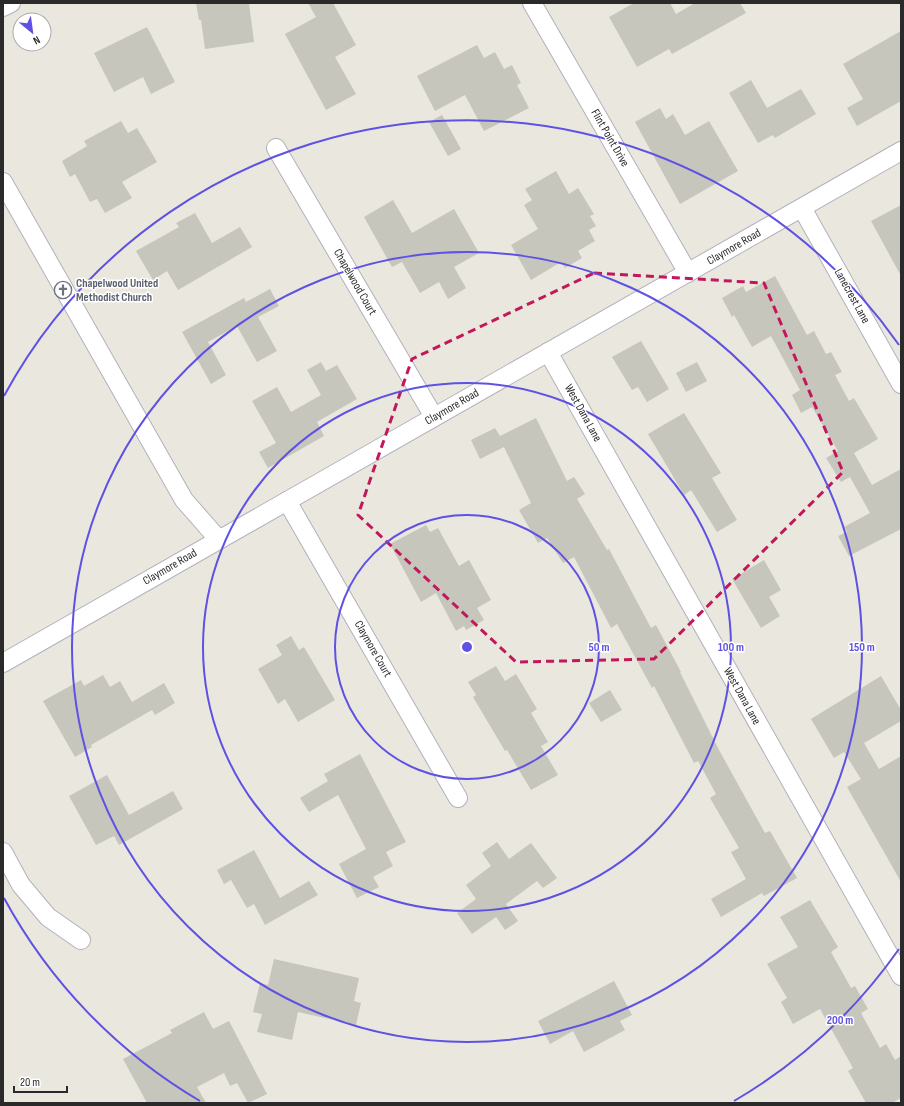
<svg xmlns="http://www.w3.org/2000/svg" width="904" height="1106" viewBox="0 0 904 1106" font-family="'Sofia Sans Condensed',sans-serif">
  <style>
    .building { fill: #c6c6bc }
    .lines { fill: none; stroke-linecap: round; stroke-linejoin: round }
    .minor-casing { stroke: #b2b1bc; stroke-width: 20 }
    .minor { stroke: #fff; stroke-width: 18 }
    .marked { fill: none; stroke: #c2185b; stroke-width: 3; stroke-dasharray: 8 5; stroke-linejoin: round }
    .ring { fill: none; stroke: #5e51e3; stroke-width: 2 }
    .labels { text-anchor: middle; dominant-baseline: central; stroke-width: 3; stroke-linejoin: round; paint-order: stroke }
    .street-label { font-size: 12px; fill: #2a2a2a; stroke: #fff }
    .worship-label { font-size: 12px; font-weight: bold; fill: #5b616d; stroke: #fff; text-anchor: start }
    .centre { fill: #5e51e3; stroke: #fff; stroke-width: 2 }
    .ring-label { font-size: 12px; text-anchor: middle; font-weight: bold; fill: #5e51e3; stroke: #fff; stroke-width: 3; stroke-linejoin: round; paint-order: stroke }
  </style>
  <rect width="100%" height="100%" fill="#eae8de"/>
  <!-- building -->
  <g class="building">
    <polygon points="196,3 249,3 254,42 205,49 201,20 199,20"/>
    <polygon points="308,3 333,3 356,45 335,57 356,94 326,110 285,34 316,17"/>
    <polygon points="634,3 670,3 676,14 695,3 740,3 746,13 672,54 669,49 637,67 609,17"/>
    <polygon points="147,27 175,82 151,94 143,77 114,92 94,53"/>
    <polygon points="901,31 901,101 857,126 847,108 863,99 843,64"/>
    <polygon points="477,45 484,58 495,52 504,69 512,65 521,83 517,85 529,108 484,131 465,95 435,111 417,76"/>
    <polygon points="751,80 767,108 801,89 816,114 775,138 773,135 758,143 729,93"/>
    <polygon points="660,108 666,119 673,114 685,135 709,121 738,171 680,204 635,122"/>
    <polygon points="442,115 461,149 448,156 429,122"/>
    <polygon points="121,121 128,133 137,128 157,162 122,182 132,198 105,213 97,199 90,202 75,174 70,177 62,161 87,146 84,141"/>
    <polygon points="556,171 569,194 578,188 594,214 590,216 596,226 589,230 595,241 578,251 582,258 565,268 561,262 531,280 511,245 538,229 524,205 532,200 525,189"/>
    <polygon points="393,200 412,233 454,209 479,253 454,267 466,288 448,299 439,282 420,293 402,262 392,267 364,217"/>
    <polygon points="901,205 901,276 871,221"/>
    <polygon points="195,213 212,243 240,227 252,247 178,290 167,271 153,280 136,251 179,227 176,223"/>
    <polygon points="775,276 807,335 814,331 826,354 831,352 842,372 835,375 849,401 854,398 878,439 854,453 872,485 901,469 901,529 849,556 838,536 847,532 844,527 870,513 850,477 841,482 826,458 838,451 812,407 801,413 792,395 800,390 771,336 752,347 734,315 732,317 722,298 743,286 746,292"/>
    <polygon points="270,289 279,306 258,317 277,351 257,362 237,326 208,342 226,375 211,384 182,332 244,298 246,302"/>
    <polygon points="641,341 669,389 647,402 638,387 632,390 612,357"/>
    <polygon points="321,362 326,371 337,365 357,399 317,422 324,436 268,468 259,452 276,443 252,401 277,387 291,412 321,395 307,370"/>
    <polygon points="697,362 707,381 686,392 676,373"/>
    <polygon points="684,413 721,473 712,478 737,520 717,532 691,490 684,495 648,434"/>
    <polygon points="536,418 567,481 574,477 585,494 577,499 607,550 609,549 651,628 656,625 681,672 680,672 719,750 765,833 770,831 797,878 764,896 762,893 721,917 711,899 746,879 731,852 739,848 710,798 716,794 698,761 694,763 654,686 652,688 617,624 611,628 574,557 563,563 547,538 538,543 519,510 531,503 504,447 480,459 471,440 495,428 500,436"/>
    <polygon points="426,525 430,532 438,528 459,566 469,560 491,600 477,608 484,620 466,630 464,626 456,631 436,593 421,602 390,544"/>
    <polygon points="764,560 781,590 769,597 780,616 761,628 732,579"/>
    <polygon points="291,636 299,650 304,647 335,700 298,722 285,699 278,704 258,669 282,655 276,645"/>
    <polygon points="496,666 505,681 516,674 537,709 531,713 548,742 541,746 558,775 531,790 507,750 505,751 473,697 476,695 468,682"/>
    <polygon points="103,675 110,687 120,681 132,702 164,683 175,703 155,715 152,710 91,745 92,747 75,757 43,701 81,680 84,686"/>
    <polygon points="881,676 901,710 901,721 864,743 879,769 901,756 901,882 847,787 861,779 844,752 834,758 811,719"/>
    <polygon points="610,690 622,710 601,722 589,703"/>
    <polygon points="360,754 406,842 386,852 393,866 373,877 379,887 357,898 339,864 366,849 338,795 309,812 300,798 328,781 324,774"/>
    <polygon points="107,775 129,815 173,791 183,809 119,845 114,836 96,845 69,796"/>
    <polygon points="497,842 509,859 531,843 557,878 543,888 537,881 506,904 518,921 505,930 496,917 472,934 457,913 476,899 466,885 491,866 482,853"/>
    <polygon points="254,850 280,898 309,881 318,895 265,925 254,904 247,908 231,880 224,884 217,870"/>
    <polygon points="810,900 838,947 831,952 851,988 855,986 868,1009 861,1013 880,1048 886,1044 895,1060 901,1056 901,1098 892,1103 866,1103 848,1071 853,1068 820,1009 793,1024 781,1002 787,998 767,964 798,947 780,917"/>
    <polygon points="274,959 359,978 354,1001 361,1003 356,1025 298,1012 292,1040 257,1032 262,1014 253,1012 260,983 268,985"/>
    <polygon points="614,981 632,1015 620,1021 625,1030 584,1052 573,1031 550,1044 538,1021"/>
    <polygon points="204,1012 213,1029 229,1021 267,1094 248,1103 237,1083 230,1086 224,1073 197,1087 206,1103 147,1103 123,1059 172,1033 170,1030"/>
  </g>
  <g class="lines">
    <defs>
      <g id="minor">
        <polyline points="532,3 688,273"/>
        <polyline points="3,7 11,3"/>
        <polyline points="276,148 434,417"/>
        <polyline points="3,182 184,500 219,540"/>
        <polyline points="802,208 901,384"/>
        <polyline points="548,352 901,976"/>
        <polyline points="287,501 458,798"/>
        <polyline points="3,663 901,151"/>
        <polyline points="3,852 21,885 48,917 81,940"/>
      </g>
    </defs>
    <!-- minor casing -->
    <use href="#minor" class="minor-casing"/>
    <!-- minor -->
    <use href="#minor" class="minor"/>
  </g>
  <!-- marked area -->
  <path class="marked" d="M594,273l170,10 79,189 -189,187 -138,3 -158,-147 54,-156z"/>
  <!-- distance rings -->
  <g class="ring">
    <circle cx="467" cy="647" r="132"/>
    <circle cx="467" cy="647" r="264"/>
    <circle cx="467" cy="647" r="395"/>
    <path d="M899 949A527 527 0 0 1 734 1101M200 1101A527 527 0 0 1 4 898M4 396A527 527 0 0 1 899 345"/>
  </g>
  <!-- icons -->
  <defs>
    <symbol id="church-ring" viewBox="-11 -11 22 22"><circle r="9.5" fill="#fff" stroke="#6b7280" stroke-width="1.5"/><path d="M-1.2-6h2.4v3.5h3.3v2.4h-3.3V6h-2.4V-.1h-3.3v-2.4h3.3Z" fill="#6b7280"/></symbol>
  </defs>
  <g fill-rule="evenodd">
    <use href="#church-ring" x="53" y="280" width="20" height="20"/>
  </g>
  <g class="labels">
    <!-- street labels -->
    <g class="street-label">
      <text transform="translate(610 138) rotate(60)">Flint Point Drive</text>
      <text transform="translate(734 247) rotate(-30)">Claymore Road</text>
      <text transform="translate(355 282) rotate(60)">Chapelwood Court</text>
      <text transform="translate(852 296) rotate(61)">Lanecrest Lane</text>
      <text transform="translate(452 407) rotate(-30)">Claymore Road</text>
      <text transform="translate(583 413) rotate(61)">West Dana Lane</text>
      <text transform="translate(170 567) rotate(-30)">Claymore Road</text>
      <text transform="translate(373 649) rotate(60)">Claymore Court</text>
      <text transform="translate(742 696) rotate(61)">West Dana Lane</text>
    </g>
    <!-- worship labels -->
    <g class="worship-label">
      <text x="76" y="283">Chapelwood United<tspan x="76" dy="14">Methodist Church</tspan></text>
    </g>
  </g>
  <circle cx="467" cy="647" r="6" class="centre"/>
  <g class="ring-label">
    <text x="599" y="651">50 m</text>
    <text x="731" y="651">100 m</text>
    <text x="862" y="651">150 m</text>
    <text x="840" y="1024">200 m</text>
  </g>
  <!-- border -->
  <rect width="904" height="1106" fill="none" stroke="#2a2a2a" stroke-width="8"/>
  <!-- north arrow -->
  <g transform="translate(32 32) rotate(151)"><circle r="19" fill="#ffffff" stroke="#aaaaaa"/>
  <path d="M0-3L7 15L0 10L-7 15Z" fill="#5e51e3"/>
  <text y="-6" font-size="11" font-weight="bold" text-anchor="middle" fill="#2a2a2a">N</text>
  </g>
  <!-- scale -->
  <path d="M14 1086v6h53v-6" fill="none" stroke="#2a2a2a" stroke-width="2"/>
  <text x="20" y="1086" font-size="12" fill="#2a2a2a" stroke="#ffffff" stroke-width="3" paint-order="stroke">20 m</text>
</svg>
